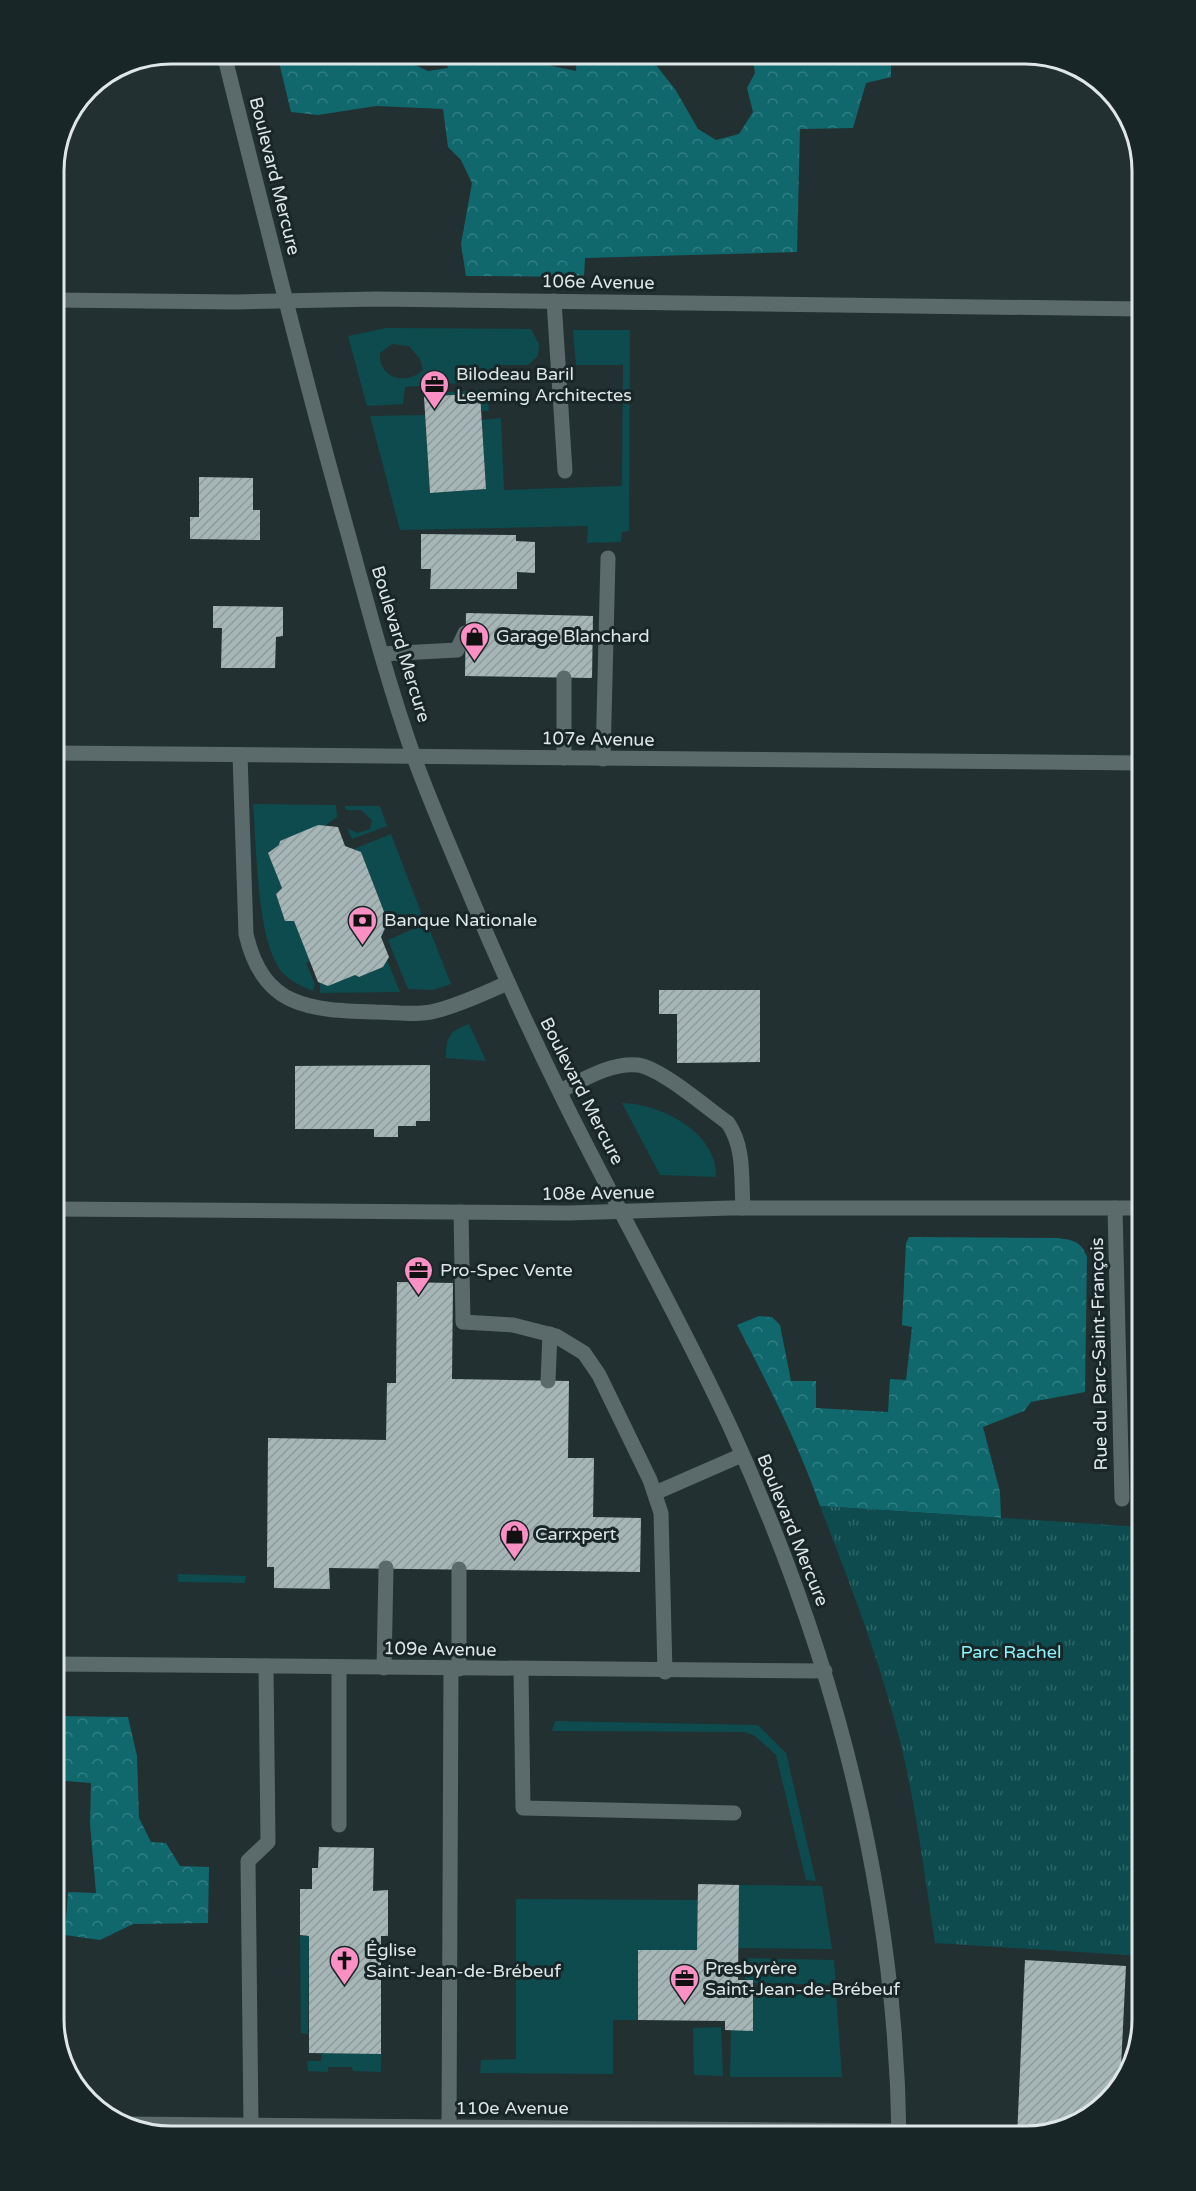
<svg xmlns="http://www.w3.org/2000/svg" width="1196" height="2191" viewBox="0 0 1196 2191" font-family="'Varela Round',sans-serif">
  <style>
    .green { fill: #0d4b4f; fill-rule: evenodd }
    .forest { fill: url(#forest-crowns) }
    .park { fill: url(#park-tufts) }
    .building { fill: url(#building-hatch) }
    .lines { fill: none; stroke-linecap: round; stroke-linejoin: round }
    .service { stroke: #5b6a6b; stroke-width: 15 }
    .minor { stroke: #5b6a6b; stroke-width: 15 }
    .tertiary { stroke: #5b6a6b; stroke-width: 15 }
    .labels { text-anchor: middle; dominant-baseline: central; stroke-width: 6; stroke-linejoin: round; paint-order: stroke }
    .street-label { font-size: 18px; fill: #dee6e7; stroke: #182627 }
    .poi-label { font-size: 18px; fill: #dee6e7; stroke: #182627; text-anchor: start }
    .park-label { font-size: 18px; fill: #8ef2f8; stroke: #182627 }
    .rim { fill: none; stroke: #dee6e7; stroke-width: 3 }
  </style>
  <defs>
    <pattern id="forest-crowns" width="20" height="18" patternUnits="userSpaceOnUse" patternTransform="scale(1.5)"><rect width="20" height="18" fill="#10686d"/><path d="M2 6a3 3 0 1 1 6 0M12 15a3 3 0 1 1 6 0" fill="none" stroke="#327e82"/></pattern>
    <pattern id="park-tufts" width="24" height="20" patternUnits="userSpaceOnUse" patternTransform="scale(1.5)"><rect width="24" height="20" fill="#0d4b4f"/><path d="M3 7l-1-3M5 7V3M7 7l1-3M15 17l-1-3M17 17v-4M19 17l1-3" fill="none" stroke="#306568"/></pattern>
    <pattern id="building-hatch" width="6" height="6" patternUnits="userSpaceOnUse" patternTransform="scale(1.5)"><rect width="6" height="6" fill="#a6b6b7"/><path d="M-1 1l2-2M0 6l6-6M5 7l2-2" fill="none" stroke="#8d9a9a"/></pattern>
  </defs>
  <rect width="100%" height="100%" fill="#223031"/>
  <!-- green -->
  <g class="green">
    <path d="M386,328l145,1 8,15 -1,12 -10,9h-29l1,15 -95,7 -2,17 -36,2 -19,-70zM392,344l17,2 11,13 3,11c-17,16 -45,8 -43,-17z"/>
    <polygon points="573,330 630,330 629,531 622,532 621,542 587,543 588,526 400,530 370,416 425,415 430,493 486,489 482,420 501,418 504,490 622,486 623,365 576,365"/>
    <polygon points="487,389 489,411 481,411 479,393 424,397 424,394"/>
    <path d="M253,804l83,1 1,12 -15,11 -42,13 -1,4 -11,8 14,35 -6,6 9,27h9l16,40 -4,2 9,21 -2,7c-9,-4 -20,-8 -28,-16 -29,-27 -28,-130 -32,-171z"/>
    <polygon points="345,806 380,806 387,826 352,839 347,828 357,833 370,829 372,820 361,810 346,810"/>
    <polygon points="391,834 422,915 385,930 388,922 361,852 354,849"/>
    <polygon points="427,923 451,984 433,990 408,989 388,940"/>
    <polygon points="387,960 400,992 320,993 320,983 327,985 355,975 359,977 383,967"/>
    <path d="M469,1024l17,37 -40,-3c0,-21 3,-27 23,-34z"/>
    <path d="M622,1103c39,1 95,29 94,74l-56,-2z"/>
    <polygon points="178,1574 246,1576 245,1583 178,1582"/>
    <polygon points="555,1721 758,1725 786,1753 816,1881 806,1880 776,1755 755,1736 745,1732 552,1731"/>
    <polygon points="739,1885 822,1886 832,1949 738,1948"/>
    <polygon points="516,1899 698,1900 697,1950 638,1950 638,2020 613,2020 613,2074 480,2073 481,2060 516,2059"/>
    <polygon points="300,1936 309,1936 308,2034 301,2033"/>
    <polygon points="745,1958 834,1960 836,1985 753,1983 745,1980"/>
    <polygon points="753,1994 836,1994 842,2077 730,2077 731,2030 753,2030"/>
    <polygon points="721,2027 723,2076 694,2075 693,2028"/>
    <polygon points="322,2053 381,2054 381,2072 353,2071 352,2067 328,2067 328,2072 308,2071 307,2061 321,2061"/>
  </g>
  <!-- forest -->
  <g class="forest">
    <polygon points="277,54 367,54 398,57 428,71 448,68 443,54 537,54 537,58 552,66 576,71 577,54 647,54 675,89 698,129 716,140 739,134 753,112 747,88 755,73 752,54 891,54 891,77 866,83 853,128 800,129 797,252 585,258 584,277 466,276 461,244 472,183 461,160 448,147 443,109 376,106 318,115 291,112"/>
    <path d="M909,1237l148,1c16,2 24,3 30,19l-2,135 -54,10 -7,9 -41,16 17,65 1,26 122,8 -303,-20c-22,-63 -52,-122 -83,-181l22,-9 13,1 8,8 11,56h25v27l72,4 2,-33 16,1 6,-53 -10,-2 4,-82z"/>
    <polygon points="54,1716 128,1717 137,1756 139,1818 151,1842 166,1843 180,1866 209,1867 208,1923 133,1924 100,1940 65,1935 68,1892 96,1893 90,1824 91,1783 54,1780"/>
  </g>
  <!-- park -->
  <path class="park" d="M820,1506l322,21v429l-207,-13c-10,-65 -18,-130 -33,-194 -20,-83 -51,-163 -82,-243z"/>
  <!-- building -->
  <g class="building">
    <polygon points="480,393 486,489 430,493 424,397"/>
    <polygon points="199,477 253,478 253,510 260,510 260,540 190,539 190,517 199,517"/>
    <polygon points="421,534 516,535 516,541 535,542 535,573 517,572 517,589 430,589 431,569 421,569"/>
    <polygon points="213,606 283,607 283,636 276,637 275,668 221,668 222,628 213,628"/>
    <polygon points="466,613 593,616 592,678 465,676"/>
    <polygon points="318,825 338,827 345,846 361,852 388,922 381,937 389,957 383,967 359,977 355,975 328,986 318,982 294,921 285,921 276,894 282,888 268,853 279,845 280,841"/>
    <polygon points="659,990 760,990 760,1062 677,1063 677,1014 659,1014"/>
    <polygon points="430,1065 430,1121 416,1121 416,1126 398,1126 398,1137 374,1137 374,1129 295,1129 295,1066"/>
    <polygon points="397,1282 453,1283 452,1379 569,1381 568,1458 594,1458 593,1517 641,1518 640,1572 329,1568 330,1589 274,1588 274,1567 267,1567 268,1438 386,1440 387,1383 396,1383"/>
    <polygon points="319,1847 374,1848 373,1891 388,1890 388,1936 381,1936 381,2054 309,2053 309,1936 300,1935 300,1889 312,1889 312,1868 318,1868"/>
    <polygon points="698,1884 739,1885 738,1980 753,1980 753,2031 725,2030 725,2021 638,2020 638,1950 697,1950"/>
    <polygon points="1025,1960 1126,1966 1120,2087 1070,2128 1017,2137"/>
  </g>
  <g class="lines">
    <!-- service -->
    <g class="service">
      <polyline points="554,301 565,471"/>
      <polyline points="382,654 457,650 465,633"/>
      <path d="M240,755l6,179c17,75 65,76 130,78 19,0 40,4 59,-1 25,-6 49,-18 73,-28"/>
      <polyline points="564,758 564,678"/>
      <polyline points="603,759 608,558"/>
      <path d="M560,1091c23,-11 51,-29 78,-26 23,3 70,44 90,58 17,25 13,56 15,85"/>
      <polyline points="461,1212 463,1322 513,1325 556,1336 584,1353 599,1375 650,1480 661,1513 665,1672"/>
      <polyline points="548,1381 550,1334"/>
      <polyline points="655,1493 742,1455"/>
      <polyline points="459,1569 459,1669"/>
      <polyline points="384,1668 386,1568"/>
      <polyline points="521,1670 523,1808 734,1813"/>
      <polyline points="339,1825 339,1667"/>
      <polyline points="251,2125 248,1861 268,1842 266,1666"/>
      <polyline points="449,2127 451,1669"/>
    </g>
    <!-- minor -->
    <g class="minor">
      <polyline points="54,300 236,302 377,299 1142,309"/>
      <polyline points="54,753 1142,763"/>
      <polyline points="1115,1208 1122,1499"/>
      <polyline points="54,1209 568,1213 731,1208 1142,1208"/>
      <polyline points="54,1664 825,1671"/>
      <polyline points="126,2124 899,2131"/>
    </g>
    <!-- tertiary -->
    <path class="tertiary" d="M224,54c40,161 80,323 125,483 20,74 40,150 66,223 15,41 33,82 50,123 31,75 65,149 101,222 54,109 115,215 166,326 101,222 164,461 167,706"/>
  </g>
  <!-- icons -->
  <defs>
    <symbol id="office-pin" viewBox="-11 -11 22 30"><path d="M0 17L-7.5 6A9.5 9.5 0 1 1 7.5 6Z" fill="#fc8fc3" stroke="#182627"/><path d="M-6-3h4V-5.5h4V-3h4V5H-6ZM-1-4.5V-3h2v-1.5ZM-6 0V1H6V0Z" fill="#111"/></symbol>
    <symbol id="shop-pin" viewBox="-11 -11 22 30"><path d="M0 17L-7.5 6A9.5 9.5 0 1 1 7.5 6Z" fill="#fc8fc3" stroke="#182627"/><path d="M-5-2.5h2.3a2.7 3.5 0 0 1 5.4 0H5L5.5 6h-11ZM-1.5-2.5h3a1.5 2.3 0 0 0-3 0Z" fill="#111"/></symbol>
    <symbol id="bank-pin" viewBox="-11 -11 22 30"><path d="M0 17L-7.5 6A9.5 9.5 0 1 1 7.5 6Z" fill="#fc8fc3" stroke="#182627"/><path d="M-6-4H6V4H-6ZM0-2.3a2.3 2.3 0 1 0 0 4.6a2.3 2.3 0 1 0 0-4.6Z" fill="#111"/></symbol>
    <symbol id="church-pin" viewBox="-11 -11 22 30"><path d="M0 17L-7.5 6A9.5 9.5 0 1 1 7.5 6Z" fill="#fc8fc3" stroke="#182627"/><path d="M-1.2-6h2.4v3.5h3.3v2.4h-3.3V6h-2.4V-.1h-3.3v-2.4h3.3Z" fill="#111"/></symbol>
  </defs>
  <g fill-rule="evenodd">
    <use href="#office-pin" x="418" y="368" width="33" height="45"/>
    <use href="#shop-pin" x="458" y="620" width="33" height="45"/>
    <use href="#bank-pin" x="346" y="904" width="33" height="45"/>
    <use href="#office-pin" x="402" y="1254" width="33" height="45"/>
    <use href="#shop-pin" x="498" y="1518" width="33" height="45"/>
    <use href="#church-pin" x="328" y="1944" width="33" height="45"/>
    <use href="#office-pin" x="668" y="1962" width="33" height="45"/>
  </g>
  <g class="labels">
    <!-- street labels -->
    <g class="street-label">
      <text transform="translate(275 176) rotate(76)">Boulevard Mercure</text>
      <text transform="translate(598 282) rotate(1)">106e Avenue</text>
      <text transform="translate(401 644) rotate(73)">Boulevard Mercure</text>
      <text transform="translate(598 739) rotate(1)">107e Avenue</text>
      <text transform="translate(582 1091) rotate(63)">Boulevard Mercure</text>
      <text transform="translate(598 1193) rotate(-1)">108e Avenue</text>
      <text transform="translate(1099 1354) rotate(-91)">Rue du Parc-Saint-François</text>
      <text transform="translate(793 1530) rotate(68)">Boulevard Mercure</text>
      <text transform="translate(440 1649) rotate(1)">109e Avenue</text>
      <text x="512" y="2108">110e Avenue</text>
    </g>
    <!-- poi labels -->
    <g class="poi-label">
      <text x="456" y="374">Bilodeau Baril<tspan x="456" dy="21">Leeming Architectes</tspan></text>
      <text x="496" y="636">Garage Blanchard</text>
      <text x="384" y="920">Banque Nationale</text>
      <text x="440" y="1270">Pro-Spec Vente</text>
      <text x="535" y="1534">Carrxpert</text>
      <text x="366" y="1950">Église<tspan x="366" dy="21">Saint-Jean-de-Brébeuf</tspan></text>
      <text x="705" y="1968">Presbyrère<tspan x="705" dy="21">Saint-Jean-de-Brébeuf</tspan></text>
    </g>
    <!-- park labels -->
    <g class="park-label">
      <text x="1011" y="1652">Parc Rachel</text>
    </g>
  </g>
  <!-- crop -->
  <path d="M0 0H1196V2191H0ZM171 64H1025A107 107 0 0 1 1132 171V2019A107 107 0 0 1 1025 2126H171A107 107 0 0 1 64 2019V171A107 107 0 0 1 171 64Z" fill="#182627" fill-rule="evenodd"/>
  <path class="rim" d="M171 64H1025A107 107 0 0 1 1132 171V2019A107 107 0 0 1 1025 2126H171A107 107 0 0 1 64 2019V171A107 107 0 0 1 171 64Z"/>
</svg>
